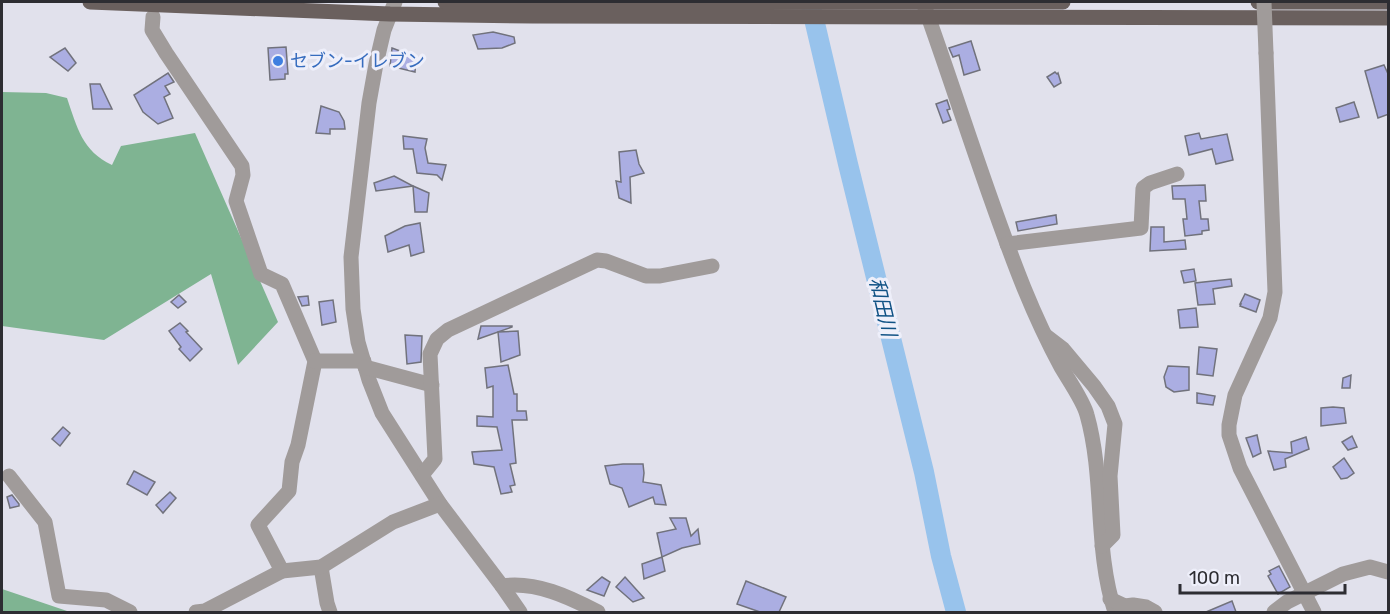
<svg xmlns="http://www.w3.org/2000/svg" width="1390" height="614" viewBox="0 0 1390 614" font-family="Rubik,'Noto Sans JP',sans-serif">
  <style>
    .forest { fill: #7fb492 }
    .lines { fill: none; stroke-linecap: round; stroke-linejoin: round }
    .river { stroke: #98c3ec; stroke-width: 20 }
    .building { fill: #abaee2; stroke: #71727c; stroke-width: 1.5 }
    .minor { stroke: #a09b9a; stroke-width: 15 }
    .major { stroke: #6a605e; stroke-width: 15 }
    .minor-bridge { stroke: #a09b9a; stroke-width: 15 }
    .shop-dot { fill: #3f7fe0; stroke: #eeeffa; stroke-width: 2 }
    .labels { text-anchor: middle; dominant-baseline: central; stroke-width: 6; stroke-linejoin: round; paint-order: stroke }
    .shop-label { font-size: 18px; fill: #366cbe; stroke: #eeeffa; text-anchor: start }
    .water-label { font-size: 20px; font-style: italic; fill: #105285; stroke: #eeeffa }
  </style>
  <rect width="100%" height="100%" fill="#e1e1ec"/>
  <!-- forest -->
  <g class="forest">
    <path d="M2,92l44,1 21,5c10,29 15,53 45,67l9,-19 74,-13 83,189 -40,43 -27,-91 -107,66 -102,-14z"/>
    <polygon points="2,589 70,612 2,612"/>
  </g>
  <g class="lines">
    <!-- river -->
    <polyline class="river" points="810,2 848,164 924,472 941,556 956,612"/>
  </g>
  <!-- building -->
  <g class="building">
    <polygon points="493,32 514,37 515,43 502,48 478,49 473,35"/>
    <polygon points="971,41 980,70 964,75 959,55 953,57 949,48"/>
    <polygon points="286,47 288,74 285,74 285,79 270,80 268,48"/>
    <polygon points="65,48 76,63 68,71 50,57"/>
    <polygon points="392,48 416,57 415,72 390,66"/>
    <polygon points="1384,65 1389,76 1389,114 1378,118 1365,71"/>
    <polygon points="1055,72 1057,74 1058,73 1061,83 1054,87 1047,77"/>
    <polygon points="168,73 174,82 165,86 170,94 164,97 173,118 158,124 143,112 134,95"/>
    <polygon points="90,84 100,84 112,109 93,109"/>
    <polygon points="947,100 950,109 947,110 951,120 943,123 936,104"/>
    <polygon points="1354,102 1359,117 1340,122 1336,108"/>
    <polygon points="321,106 339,112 344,121 345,129 330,129 330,134 316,133"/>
    <polygon points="1199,133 1201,139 1227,134 1233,160 1216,164 1212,149 1189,155 1185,136"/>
    <polygon points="403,136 427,139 425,148 428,163 446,165 442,180 437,175 417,173 413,149 404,149"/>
    <polygon points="636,150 639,164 644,173 630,177 631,203 619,198 616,181 621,182 619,152"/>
    <polygon points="394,176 413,186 376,191 374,183"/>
    <polygon points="1205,185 1206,201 1199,201 1201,219 1208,219 1209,230 1202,231 1202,234 1185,236 1183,219 1187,219 1185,199 1173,199 1172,186"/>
    <polygon points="413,186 429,193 427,212 415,212"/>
    <polygon points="1056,215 1057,224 1018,231 1016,222"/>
    <polygon points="420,223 424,252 411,256 409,245 388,252 385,236 405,226"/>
    <polygon points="1151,227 1164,227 1164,242 1185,240 1186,249 1150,251"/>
    <polygon points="1194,269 1196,281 1184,283 1181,271"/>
    <polygon points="1231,279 1232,286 1213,289 1215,304 1198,305 1195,283"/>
    <polygon points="1245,294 1260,300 1256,312 1240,306 1241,304 1240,304"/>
    <polygon points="179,295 186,302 178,308 171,302"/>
    <polygon points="308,296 309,305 302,306 298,297"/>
    <polygon points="333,300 336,322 322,325 319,302"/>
    <polygon points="1196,308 1198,327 1180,328 1178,310"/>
    <polygon points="180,323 188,331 186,332 202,349 190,361 179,349 181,347 169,331"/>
    <polygon points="481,326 512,326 512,327 478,339"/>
    <polygon points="518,331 520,355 501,362 498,332"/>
    <polygon points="405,335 422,336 421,362 407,364"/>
    <polygon points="1199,347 1217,349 1213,376 1197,374"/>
    <polygon points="508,365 514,394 517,394 517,411 526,411 527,420 512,420 516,463 510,464 515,485 510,486 512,492 501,494 494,467 474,464 472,452 502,450 497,427 477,426 477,416 493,417 493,386 487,388 485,368"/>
    <polygon points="1168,366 1189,367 1189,390 1174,392 1166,387 1164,377"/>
    <polygon points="1351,375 1350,388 1342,388 1343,378"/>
    <polygon points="1197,393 1215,396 1213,405 1197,403"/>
    <polygon points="1333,407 1344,408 1346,423 1321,426 1321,408"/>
    <polygon points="63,427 70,433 60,446 52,439"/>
    <polygon points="1257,435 1261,453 1253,457 1246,438"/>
    <polygon points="1352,436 1357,447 1348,450 1342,442"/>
    <polygon points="1306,437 1309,449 1285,459 1286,467 1274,470 1268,451 1292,453 1291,442"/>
    <polygon points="1344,458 1354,473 1347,478 1341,479 1333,467"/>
    <polygon points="623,464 643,464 644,473 643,482 661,485 666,505 655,504 653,497 629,507 622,488 610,484 605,466"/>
    <polygon points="134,471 155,482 147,495 127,484"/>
    <polygon points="170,492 176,498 163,513 156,505"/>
    <polygon points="12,495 19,504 19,506 10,508 7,497"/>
    <polygon points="670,518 686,518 691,536 698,529 700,544 682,548 662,557 657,533 676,529"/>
    <polygon points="662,557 665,571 644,579 642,564"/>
    <polygon points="1279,566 1290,587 1278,594 1268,576 1271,574 1269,571"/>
    <polygon points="602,577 610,582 604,596 587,590"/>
    <polygon points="625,577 634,587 644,598 633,602 616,587"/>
    <polygon points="746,581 786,597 779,612 760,612 737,604"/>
    <polygon points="1232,601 1236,612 1206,612"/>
  </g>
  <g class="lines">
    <!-- minor -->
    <g class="minor">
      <polyline points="395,2 384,30 376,64 369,103 351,257 353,309 358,342 369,380 382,413 440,504 502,586 520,612"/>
      <path d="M924,5c34,94 63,191 100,283 11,27 23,53 37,79 7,12 23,35 26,48 18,64 7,134 28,197"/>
      <polyline points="153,17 152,30 166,53 242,166 243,175 236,201 261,274 282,284 315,361 298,445 292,462 289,491 258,525 282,571"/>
      <polyline points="1266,53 1275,292 1270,318 1235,395 1229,425 1229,435 1240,468 1314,612"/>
      <polyline points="1007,244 1141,228 1143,188 1150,183 1177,174"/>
      <polyline points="1046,336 1063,349 1094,386 1108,406 1115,424 1110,476 1113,535 1102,546"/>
      <polyline points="315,361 364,361"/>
      <polyline points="365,367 432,385"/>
      <polyline points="422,475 435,459 430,354 437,339 448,330 597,260 606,261 646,276 660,276 712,266"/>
      <polyline points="9,476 45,522 59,596 106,600 130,612"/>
      <polyline points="321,567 327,603 330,612"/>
      <path d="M502,586c34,-5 67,11 96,26"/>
      <polyline points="1110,599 1125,606 1133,605 1146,607 1155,612"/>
      <polyline points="196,612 205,611 282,571 321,567 393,522 440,504"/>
      <polyline points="1274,612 1287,602 1343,574 1370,567 1388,572"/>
    </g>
    <!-- major -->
    <g class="major">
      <polyline points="90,2 390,14 532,16 1388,18"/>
      <polyline points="445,2 1063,2"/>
      <polyline points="1258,2 1388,2"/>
    </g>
    <!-- minor-bridge -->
    <polyline class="minor-bridge" points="1264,2 1266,53"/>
  </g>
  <!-- markers -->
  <circle class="shop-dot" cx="278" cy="61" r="6"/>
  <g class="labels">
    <!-- shop labels -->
    <g class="shop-label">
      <text x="290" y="61">セブン-イレブン</text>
    </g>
    <!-- water labels -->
    <g class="water-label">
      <text transform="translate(883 307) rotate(77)">和田川</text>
    </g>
  </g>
  <!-- border -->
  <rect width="1390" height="614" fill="none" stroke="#2d2d32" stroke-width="6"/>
  <!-- scale -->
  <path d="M1180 584v9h165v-9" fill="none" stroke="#2d2d32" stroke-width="3"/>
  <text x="1189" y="584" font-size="18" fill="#2d2d32" stroke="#eeeffa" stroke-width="4.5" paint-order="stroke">100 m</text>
</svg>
